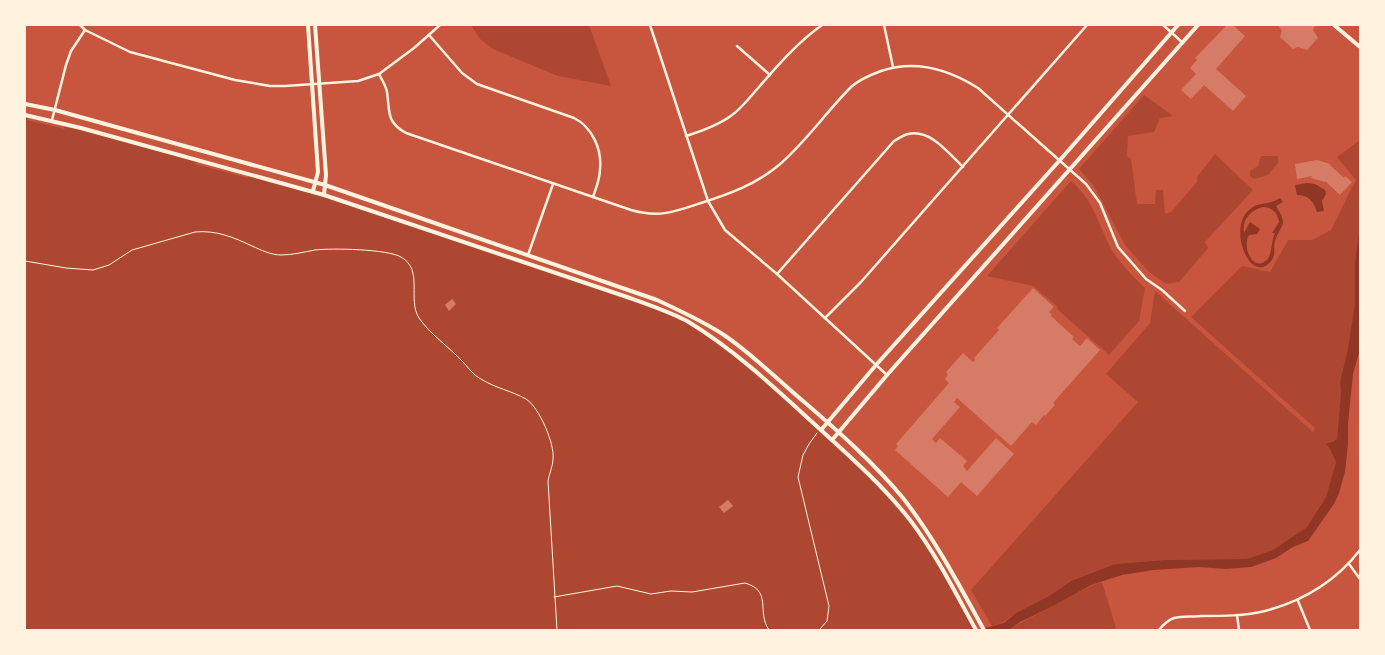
<svg xmlns="http://www.w3.org/2000/svg" width="1385" height="655" viewBox="0 0 1385 655" font-family="'DejaVu Sans',sans-serif">
  <style>
    .green { fill: #ae4732 }
    .water { fill: #8f3625; fill-rule: evenodd }
    .building { fill: #d67c66 }
    .lines { fill: none; stroke-linecap: round; stroke-linejoin: round }
    .path { stroke: #fff3e0; stroke-width: 1 }
    .minor { stroke: #fff3e0; stroke-width: 2.5 }
    .tertiary { stroke: #fff3e0; stroke-width: 4 }
    .secondary { stroke: #fff3e0; stroke-width: 4 }
  </style>
  <rect width="100%" height="100%" fill="#c8553d"/>
  <!-- green -->
  <g class="green">
    <polygon points="471,25 589,25 611,86 558,76 493,49 480,39"/>
    <polygon points="1144,95 1173,116 1160,118 1154,132 1128,136 1127,156 1131,159 1137,204 1155,204 1156,190 1163,190 1165,214 1171,212 1197,182 1197,177 1215,154 1253,190 1205,242 1208,248 1179,282 1166,284 1148,271 1125,245 1094,186 1079,169"/>
    <polygon points="25,115 29,115 27,120 65,129 61,122 198,159 195,164 248,178 248,173 326,195 627,297 687,321 734,355 850,457 910,520 934,555 976,630 25,630"/>
    <polygon points="1360,140 1360,226 1355,262 1355,303 1348,348 1340,382 1341,393 1337,439 1326,445 1330,449 1336,462 1326,497 1307,527 1273,550 1250,558 1243,559 1164,560 1115,564 1071,581 1049,596 1016,613 1004,622 992,626 971,590 1138,402 1106,374 1150,323 1155,291 1313,432 1315,428 1191,317 1242,266 1270,272 1288,240 1312,240 1331,230 1345,202 1346,199 1356,180 1337,157"/>
    <polygon points="1261,156 1278,156 1278,163 1268,175 1254,179 1250,176 1250,171 1258,166"/>
    <path d="M1071,181c25,22 26,42 41,69 9,15 21,26 33,38l-6,33 -30,34 -52,-46 1,-2 -25,-21 -46,-10z"/>
    <path d="M1102,582l14,46 -6,2h-101c15,-10 32,-17 48,-26 15,-8 28,-17 45,-22z"/>
  </g>
  <!-- water -->
  <g class="water">
    <path d="M1307,183l8,1 10,6 1,4 -4,7 2,10 -7,1c-3,-10 -8,-17 -20,-17l-2,-10z"/>
    <path d="M1280,198l3,4 -7,4c13,21 5,17 -1,35 -2,7 1,13 -3,19 -21,28 -45,-32 -23,-50 10,-9 19,-4 31,-12zM1263,207c9,0 15,6 16,15l-7,11h3c-4,8 -3,22 -8,27 -15,13 -25,-14 -18,-25l8,-1 3,-5 -10,-7 -6,11c-2,-13 6,-23 19,-26z"/>
    <polygon points="1360,226 1360,349 1353,374 1348,423 1348,444 1345,472 1339,493 1334,504 1308,541 1293,547 1276,558 1251,567 1226,569 1199,567 1153,570 1122,575 1091,585 1055,605 1020,622 1009,630 977,630 1004,623 1016,613 1049,596 1071,581 1115,564 1164,560 1243,559 1250,558 1273,550 1307,527 1326,497 1336,462 1330,449 1326,444 1332,442 1337,439 1341,393 1340,382 1348,348 1355,303 1355,262"/>
  </g>
  <!-- building -->
  <g class="building">
    <polygon points="1227,25 1233,25 1245,36 1216,69 1246,96 1233,111 1204,85 1191,99 1181,90 1196,74 1190,68 1197,60 1195,58"/>
    <polygon points="1278,25 1315,25 1313,30 1318,38 1307,50 1298,47 1293,49 1280,37 1282,31"/>
    <polygon points="1317,160 1330,164 1330,165 1344,178 1345,176 1352,182 1340,195 1325,181 1325,182 1311,178 1312,176 1297,179 1295,164"/>
    <polygon points="1033,288 1054,307 1049,312 1052,315 1051,316 1074,337 1072,339 1080,346 1087,338 1100,350 1053,403 1055,405 1045,416 1044,415 1036,425 1032,422 1011,446 957,398 954,402 960,407 932,439 936,443 940,438 967,461 963,466 967,471 996,438 1014,454 977,496 961,482 948,497 895,450 898,446 896,444 949,383 945,379 948,375 946,372 963,353 973,362 975,360 974,358 999,330 997,328"/>
    <polygon points="452,299 456,304 449,311 445,305"/>
    <polygon points="728,500 733,506 724,513 719,507"/>
  </g>
  <g class="lines">
    <!-- path -->
    <g class="path">
      <path d="M25,261l41,7 27,2 16,-5 23,-15 63,-18c21,-2 38,5 57,14 9,4 19,9 29,9 11,0 23,-3 34,-5 17,-2 72,-1 86,7 23,13 6,42 18,61 11,16 30,29 43,43 6,6 11,14 19,18 14,9 31,12 45,20 13,8 29,45 27,60 0,7 -4,15 -5,22l9,149"/>
      <polyline points="817,433 809,444 803,455 798,477 829,606 827,621 819,630"/>
      <path d="M554,597l63,-11 34,8 20,-3 21,1 53,-9c28,8 11,29 24,47"/>
    </g>
    <!-- minor -->
    <g class="minor">
      <polyline points="80,25 85,30 130,52 235,80 270,86 285,86 358,81 379,74 414,48 440,25"/>
      <polyline points="650,25 708,201 725,230 777,274 887,375"/>
      <polyline points="884,25 893,67"/>
      <polyline points="1163,25 1183,43"/>
      <path d="M429,35l33,38 15,11 97,34c18,9 28,31 26,51 0,10 -4,19 -7,28"/>
      <polyline points="737,46 770,75"/>
      <path d="M379,74c3,6 7,12 8,18 3,20 -1,30 19,41l225,77c28,8 43,2 70,-7 28,-9 54,-18 78,-38 27,-23 47,-53 72,-78 9,-8 19,-12 30,-16 35,-12 67,-2 97,17l108,96 14,19 18,44 28,32 16,11 23,21"/>
      <polyline points="52,120 66,65 71,51 85,30"/>
      <path d="M686,136c16,-5 33,-11 46,-21 10,-7 18,-18 27,-28 19,-22 39,-45 63,-62"/>
      <polyline points="528,255 553,184"/>
      <path d="M777,274l117,-133c4,-2 9,-6 14,-7 23,-5 40,19 55,33"/>
      <polyline points="825,318 861,282 1087,25"/>
      <polyline points="1349,564 1360,579"/>
      <polyline points="1298,601 1310,630"/>
      <polyline points="1237,615 1239,630"/>
      <path d="M1159,630c4,-5 9,-10 15,-12 8,-2 18,-1 27,-2 21,0 44,0 64,-5 38,-10 71,-30 95,-61"/>
    </g>
    <!-- tertiary -->
    <g class="tertiary">
      <polyline points="308,25 318,172 313,191"/>
      <polyline points="315,25 326,175 324,195"/>
      <polyline points="1334,25 1360,47"/>
      <polyline points="821,430 876,365 1060,160 1178,25"/>
      <polyline points="832,440 887,375 1198,25"/>
    </g>
    <!-- secondary -->
    <g class="secondary">
      <path d="M25,104l30,6 270,75 332,115c23,11 46,21 67,35 28,19 53,44 79,66 35,30 70,61 100,97 32,41 56,87 81,132"/>
      <path d="M25,115l56,13 243,67 303,102c20,7 41,14 60,24 45,27 85,64 124,100 34,31 70,62 99,99 26,34 45,72 66,110"/>
    </g>
  </g>
  <!-- border -->
  <rect width="1385" height="655" fill="none" stroke="#fff3e0" stroke-width="52"/>
</svg>
